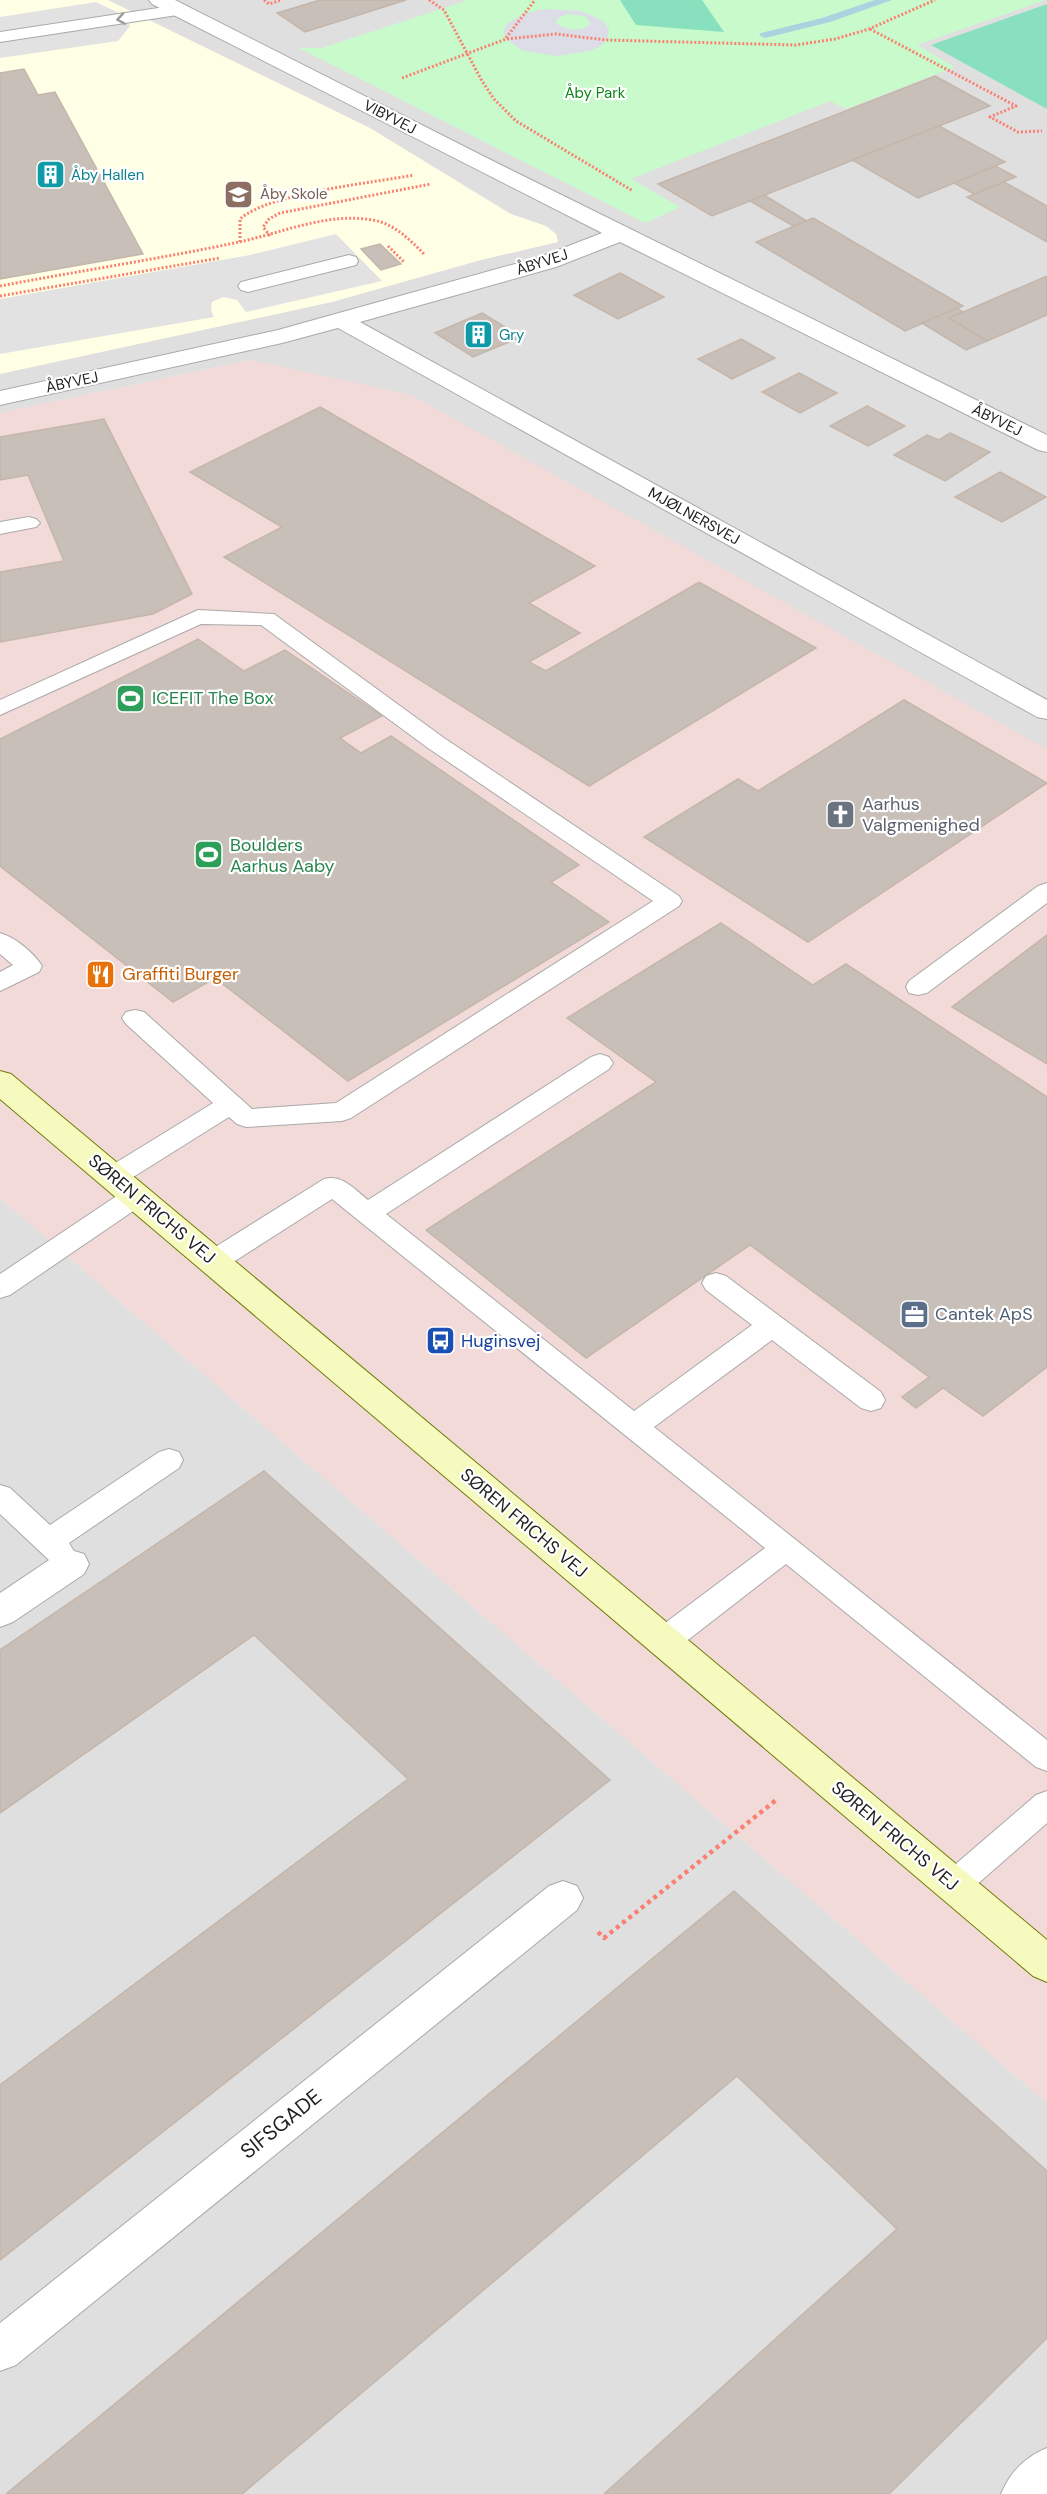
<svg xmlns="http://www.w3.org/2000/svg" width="1047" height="2494" viewBox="0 0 1047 2494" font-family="'DM Sans',sans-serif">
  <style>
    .residential { fill: #e0dfdf }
    .commercial { fill: #f2dad9 }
    .education { fill: #ffffe5 }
    .park { fill: #c8facc }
    .pitch { fill: #88e0be }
    .parking { fill: #e2e2e2 }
    .plaza { fill: #dddde8; fill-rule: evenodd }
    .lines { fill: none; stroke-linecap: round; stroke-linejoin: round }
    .stream { fill: #aad3df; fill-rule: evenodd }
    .building { fill: #c7bfb8; stroke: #c4b6ab; stroke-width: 1.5 }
    .lane-casing { stroke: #a9a9a9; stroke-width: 2 }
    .street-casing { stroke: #a9a9a9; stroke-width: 2 }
    .secondary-casing { stroke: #707d05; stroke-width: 2 }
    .path-far1 { stroke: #fa8072; stroke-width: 3; stroke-dasharray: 2 2; stroke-linecap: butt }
    .path { stroke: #fa8072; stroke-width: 4.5; stroke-dasharray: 4 4; stroke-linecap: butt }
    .lane { fill: #fff; fill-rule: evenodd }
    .street { fill: #fff; fill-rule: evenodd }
    .secondary { fill: #f7fabf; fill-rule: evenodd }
    .oneway { stroke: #9c9c9c }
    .labels { text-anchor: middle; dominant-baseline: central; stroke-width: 4.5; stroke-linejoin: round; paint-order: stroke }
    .far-park-label { font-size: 15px; fill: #0c8416; stroke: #fff }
    .far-street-label { font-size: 15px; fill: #222; stroke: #fff }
    .far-culture-label { font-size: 15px; fill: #0d838f; stroke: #fff; text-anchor: start }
    .far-education-label { font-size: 15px; fill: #785e54; stroke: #fff; text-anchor: start }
    .leisure-label { font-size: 18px; fill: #27864d; stroke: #fff; text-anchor: start }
    .worship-label { font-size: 18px; fill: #5b616d; stroke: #fff; text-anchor: start }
    .food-label { font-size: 18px; fill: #c56008; stroke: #fff; text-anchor: start }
    .street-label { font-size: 18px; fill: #222; stroke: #fff }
    .service-label { font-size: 18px; fill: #4e5e75; stroke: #fff; text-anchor: start }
    .transit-label { font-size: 18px; fill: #164399; stroke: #fff; text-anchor: start }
    .near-street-label { font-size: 21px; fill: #222; stroke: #fff }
  </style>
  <rect width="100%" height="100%" fill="#f2efe9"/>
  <!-- residential -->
  <g class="residential">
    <polygon points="0,0 1047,0 1047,749 251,360 0,413"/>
    <polygon points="0,1198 1047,2103 1047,2494 0,2494"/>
  </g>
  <!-- commercial -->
  <polygon class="commercial" points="251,360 411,395 1047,749 1047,2103 0,1198 0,413"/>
  <!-- education -->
  <polygon class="education" points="0,0 108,0 370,128 511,214 546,226 556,234 558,242 481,260 332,302 0,374"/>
  <!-- park -->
  <polygon class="park" points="468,0 1046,0 917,45 955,67 846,109 830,101 631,179 680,207 645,223 299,48 322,48"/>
  <!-- pitch -->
  <g class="pitch">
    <polygon points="620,0 702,0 724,32 636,25"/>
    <polygon points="1047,4 1047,109 931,45"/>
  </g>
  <!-- parking -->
  <g class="parking">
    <polygon points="96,2 119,13 130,26 118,41 0,58 0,17"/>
    <polygon points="336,234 382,281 246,312 237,300 223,297 212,302 211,310 214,317 0,354 0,299 250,255"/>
  </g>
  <!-- plaza -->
  <path class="plaza" d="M545,9l33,2 13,4 12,6 6,8 -1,8 -6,8 -12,6 -34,5 -33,-5 -18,-13 -1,-8 4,-7 17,-10zM568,14l17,2 6,8 -7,4 -12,2 -14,-5 -2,-2 2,-5z"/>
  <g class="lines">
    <!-- stream -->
    <polygon class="stream" points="875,0 892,0 830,22 765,38 759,35 761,33 822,18"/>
  </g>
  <!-- building -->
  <g class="building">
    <polygon points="320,0 406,0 305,32 277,13"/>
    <polygon points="24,69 38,95 55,92 143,254 0,279 0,73"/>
    <polygon points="935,76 990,106 712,216 658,184"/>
    <polygon points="939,126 1005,162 918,198 852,160"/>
    <polygon points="995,166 1016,177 974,194 954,183"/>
    <polygon points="1004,182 1047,206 1047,242 967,197"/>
    <polygon points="764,195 807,221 793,226 750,201"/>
    <polygon points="813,218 963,306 905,331 756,242"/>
    <polygon points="380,244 401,264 381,270 361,249"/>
    <polygon points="620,273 664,297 618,319 574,295"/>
    <polygon points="1047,276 1047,315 987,341 949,318"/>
    <polygon points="957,308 963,312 949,318 987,341 966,350 922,323"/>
    <polygon points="482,313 521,337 473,357 435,333"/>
    <polygon points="741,339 775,358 732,379 698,359"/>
    <polygon points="799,373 837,393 800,413 762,392"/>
    <polygon points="867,406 905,426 868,446 830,426"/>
    <polygon points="320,407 595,566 529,603 580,633 529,662 546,671 699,582 816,648 589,786 224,557 282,527 190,472"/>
    <polygon points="104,419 192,594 153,614 0,642 0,572 64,561 28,475 0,480 0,437"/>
    <polygon points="950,433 990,452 945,481 894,455 927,435 939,440"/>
    <polygon points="1000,472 1046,497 1002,522 955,497"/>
    <polygon points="198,639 244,671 285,650 382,716 340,738 361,753 391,736 579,865 551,882 609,922 348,1081 215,978 173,1002 0,866 0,739"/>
    <polygon points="904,700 1047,783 808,942 644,837 738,779 758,791"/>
    <polygon points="721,923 813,985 846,964 1047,1097 1047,1367 983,1416 943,1388 916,1408 902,1397 929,1377 750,1245 586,1358 426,1230 656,1082 567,1018"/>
    <polygon points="1047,935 1047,1064 952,1007"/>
    <polygon points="264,1471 610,1780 0,2260 0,2085 408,1779 254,1635 0,1813 0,1650"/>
    <polygon points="734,1891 1047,2171 1047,2338 889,2494 604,2494 897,2229 737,2076 242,2494 6,2494"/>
  </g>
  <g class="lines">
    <defs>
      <g id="lane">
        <polygon points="178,5 186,10 184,14 0,42 0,32"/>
        <polygon points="349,255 356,257 358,261 356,265 248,292 241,290 238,286 241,282"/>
        <polygon points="29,517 36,519 40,523 36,527 0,534 0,522"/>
        <polygon points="198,610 274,614 444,738 679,896 682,901 679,906 351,1118 342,1121 246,1127 237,1124 229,1117 122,1184 113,1186 104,1184 100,1177 104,1170 213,1103 126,1024 122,1018 126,1012 135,1010 144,1012 252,1109 336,1103 653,901 428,748 261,625 201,624 0,715 0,700"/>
        <polygon points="1047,883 1047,903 927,993 918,995 909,993 906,987 909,981 1038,886"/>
        <path d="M0,933c15,4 34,20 42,33l-3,6 -39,19v-19l13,-7 -13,-11z"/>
        <path d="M600,1054l9,3 4,6 -4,6 -223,145 248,197 118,-86 -46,-35 -4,-7 4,-7 10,-3 10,3 155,116 4,8 -4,8 -10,3 -10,-3 -89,-68 -118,87 393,313v31l-11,-4 -250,-203 -111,86 -11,3 -11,-3 -4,-9 4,-9 112,-84 -433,-349 -108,69 -10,3 -10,-3 -4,-7 4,-7 120,-75c18,-5 30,10 44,21l223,-143z"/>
        <polygon points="136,1187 145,1189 149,1196 145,1203 10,1295 0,1298 0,1274 127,1189"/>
        <polygon points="169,1449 179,1452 183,1460 179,1468 69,1543 75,1553 70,1561 60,1565 50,1561 0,1514 0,1485 10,1488 50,1525 159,1452"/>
        <polygon points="1047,1791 1047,1823 965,1895 954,1899 943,1895 938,1885 943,1875 1036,1795"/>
      </g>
      <g id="street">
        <polygon points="149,0 175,0 487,158 1047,435 1047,452 1038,450 620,242 556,267 360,322 1047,700 1047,719 1037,717 338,328 282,343 0,405 0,391 278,330 540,257 602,233 152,4"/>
        <polygon points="71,1550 84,1554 89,1564 84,1574 13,1622 0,1627 0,1593 58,1554"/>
        <polygon points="563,1881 577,1886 583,1898 577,1910 16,2365 0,2371 0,2323 549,1886"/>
        <path d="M1047,2448v46h-46c9,-22 24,-37 46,-46z"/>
      </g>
      <polygon id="secondary" points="0,1071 11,1074 1047,1940 1047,1982 1033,1976 0,1099"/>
    </defs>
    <!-- lane casing -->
    <use href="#lane" class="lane-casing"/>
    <!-- street casing -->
    <use href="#street" class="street-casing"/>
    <!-- secondary casing -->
    <use href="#secondary" class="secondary-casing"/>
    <!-- path-far1 -->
    <g class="path-far1">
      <polyline points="264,0 269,4 281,0"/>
      <polyline points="429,0 444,10 482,81 494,99 516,121 633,191"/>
      <polyline points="870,29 1016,106 990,117 1018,132 1042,131"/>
      <polyline points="506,38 535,0"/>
      <polyline points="402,78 506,39 556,34 606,40 796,45 835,39 869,29 935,0"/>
      <polyline points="270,236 263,227 269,219 280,213 431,184"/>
      <path d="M240,242v-23c29,-26 132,-36 174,-44"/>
      <polyline points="388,246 404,262"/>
      <path d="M0,286c79,-15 159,-27 239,-44 43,-9 88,-30 134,-22 22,4 37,20 52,35"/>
      <polyline points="0,296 220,258"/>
    </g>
    <!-- path -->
    <polyline class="path" points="598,1932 604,1938 776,1800"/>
    <!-- lane -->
    <use href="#lane" class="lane"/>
    <!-- street -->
    <use href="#street" class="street"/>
    <!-- secondary -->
    <use href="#secondary" class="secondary"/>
  </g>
  <!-- one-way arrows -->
  <defs><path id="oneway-chevron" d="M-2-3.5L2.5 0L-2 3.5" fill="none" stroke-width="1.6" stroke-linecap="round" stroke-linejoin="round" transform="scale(1.5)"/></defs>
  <use class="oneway" href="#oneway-chevron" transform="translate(121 19) rotate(171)"/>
  <!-- icons -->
  <defs>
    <symbol id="building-square" viewBox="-11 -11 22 22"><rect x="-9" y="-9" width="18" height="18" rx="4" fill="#0f9aa8" stroke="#fff"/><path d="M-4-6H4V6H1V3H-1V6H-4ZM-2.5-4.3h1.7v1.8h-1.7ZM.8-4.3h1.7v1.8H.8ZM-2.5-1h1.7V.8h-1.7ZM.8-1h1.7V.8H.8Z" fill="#fff"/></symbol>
    <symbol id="school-square" viewBox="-11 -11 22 22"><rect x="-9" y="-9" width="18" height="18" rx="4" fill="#8d6e63" stroke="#fff"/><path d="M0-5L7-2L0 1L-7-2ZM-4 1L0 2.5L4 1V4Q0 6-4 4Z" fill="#fff"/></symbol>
    <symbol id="stadium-square" viewBox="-11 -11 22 22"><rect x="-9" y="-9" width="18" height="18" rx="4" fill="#2e9e5b" stroke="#fff"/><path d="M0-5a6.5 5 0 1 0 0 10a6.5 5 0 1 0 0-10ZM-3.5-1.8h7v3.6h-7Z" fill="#fff"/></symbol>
    <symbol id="church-square" viewBox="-11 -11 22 22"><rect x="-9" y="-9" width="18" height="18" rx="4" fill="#6b7280" stroke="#fff"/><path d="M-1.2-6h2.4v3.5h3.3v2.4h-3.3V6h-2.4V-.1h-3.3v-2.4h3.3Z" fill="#fff"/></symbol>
    <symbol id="restaurant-square" viewBox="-11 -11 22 22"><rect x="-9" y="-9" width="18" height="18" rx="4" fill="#e8710a" stroke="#fff"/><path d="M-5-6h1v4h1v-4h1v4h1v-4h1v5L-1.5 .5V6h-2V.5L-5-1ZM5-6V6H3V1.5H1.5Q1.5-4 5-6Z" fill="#fff"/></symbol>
    <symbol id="office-square" viewBox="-11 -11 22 22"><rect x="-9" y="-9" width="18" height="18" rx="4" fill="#5c6f8a" stroke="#fff"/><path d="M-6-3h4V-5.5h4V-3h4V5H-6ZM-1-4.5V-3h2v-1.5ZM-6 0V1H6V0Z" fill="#fff"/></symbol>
    <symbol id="bus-square" viewBox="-11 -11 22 22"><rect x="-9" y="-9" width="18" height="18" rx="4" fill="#1a4fb4" stroke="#fff"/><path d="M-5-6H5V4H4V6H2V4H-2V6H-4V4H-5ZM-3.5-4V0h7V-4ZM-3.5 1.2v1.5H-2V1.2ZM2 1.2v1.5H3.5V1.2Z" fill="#fff"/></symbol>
  </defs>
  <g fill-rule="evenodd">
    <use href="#building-square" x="34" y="158" width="33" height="33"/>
    <use href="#school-square" x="222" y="178" width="33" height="33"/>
    <use href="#building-square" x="462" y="318" width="33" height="33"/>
    <use href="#stadium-square" x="114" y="682" width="33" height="33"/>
    <use href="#church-square" x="824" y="798" width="33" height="33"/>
    <use href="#stadium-square" x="192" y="838" width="33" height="33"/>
    <use href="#restaurant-square" x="84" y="958" width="33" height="33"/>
    <use href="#office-square" x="898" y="1298" width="33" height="33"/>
    <use href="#bus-square" x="424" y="1324" width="33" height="33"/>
  </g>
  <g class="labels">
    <!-- far-park labels -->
    <g class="far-park-label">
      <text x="595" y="93">Åby Park</text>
    </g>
    <!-- far-street labels -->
    <g class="far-street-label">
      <text transform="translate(390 117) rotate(27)">VIBYVEJ</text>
      <text transform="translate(542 262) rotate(-18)">ÅBYVEJ</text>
      <text transform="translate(72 382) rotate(-12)">ÅBYVEJ</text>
      <text transform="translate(997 420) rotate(26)">ÅBYVEJ</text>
      <text transform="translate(694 516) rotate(29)">MJØLNERSVEJ</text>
    </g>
    <!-- far-culture labels -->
    <g class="far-culture-label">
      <text x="71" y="175">Åby Hallen</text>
      <text x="499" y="335">Gry</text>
    </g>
    <!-- far-education labels -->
    <g class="far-education-label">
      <text x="260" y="194">Åby Skole</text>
    </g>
    <!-- leisure labels -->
    <g class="leisure-label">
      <text x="152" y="698">ICEFIT The Box</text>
      <text x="230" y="845">Boulders<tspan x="230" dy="21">Aarhus Aaby</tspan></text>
    </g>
    <!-- worship labels -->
    <g class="worship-label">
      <text x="862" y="804">Aarhus<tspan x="862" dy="21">Valgmenighed</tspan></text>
    </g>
    <!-- food labels -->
    <g class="food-label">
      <text x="122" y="974">Graffiti Burger</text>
    </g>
    <!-- street labels -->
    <g class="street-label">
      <text transform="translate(152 1209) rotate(40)">SØREN FRICHS VEJ</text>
      <text transform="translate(524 1523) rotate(40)">SØREN FRICHS VEJ</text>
      <text transform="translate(895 1836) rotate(40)">SØREN FRICHS VEJ</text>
    </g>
    <!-- service labels -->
    <g class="service-label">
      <text x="935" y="1314">Cantek ApS</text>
    </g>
    <!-- transit labels -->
    <g class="transit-label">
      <text x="461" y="1341">Huginsvej</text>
    </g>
    <!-- near-street labels -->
    <g class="near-street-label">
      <text transform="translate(281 2124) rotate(-39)">SIFSGADE</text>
    </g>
  </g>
</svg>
